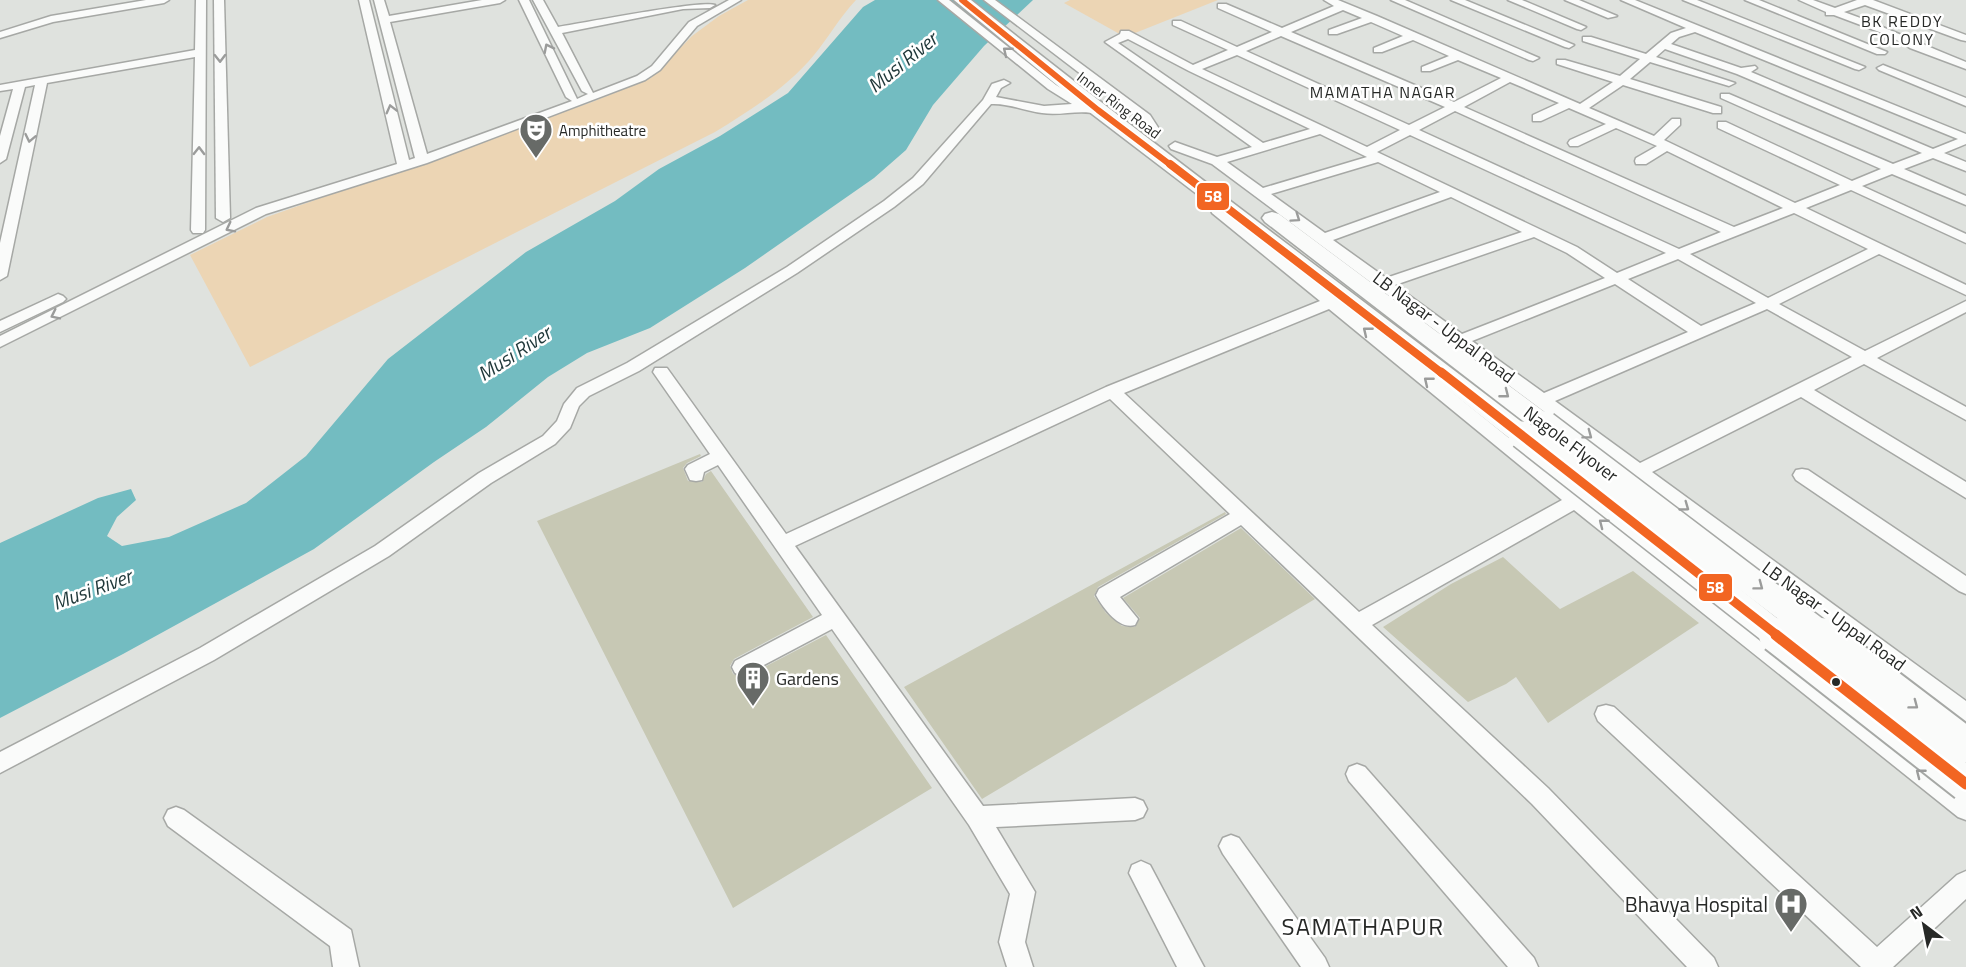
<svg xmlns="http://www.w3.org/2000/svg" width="1966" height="967" viewBox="0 0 1966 967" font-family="'Titillium Web',sans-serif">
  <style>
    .green { fill: #ecd5b4 }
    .water { fill: #73bcc1 }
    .building { fill: #c7c8b4 }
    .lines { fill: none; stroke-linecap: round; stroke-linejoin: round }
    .minor-casing { stroke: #a6a8a5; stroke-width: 3 }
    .highway-casing { stroke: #a6a8a5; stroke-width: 3 }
    .minor { fill: #fafbfa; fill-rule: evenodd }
    .highway { fill: #fafbfa; fill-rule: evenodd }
    .highway-bridge-far1-casing { stroke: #a6a8a5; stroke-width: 30; stroke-linecap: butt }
    .highway-bridge-casing { stroke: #a6a8a5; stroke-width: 38; stroke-linecap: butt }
    .highway-bridge-far1 { stroke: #fafbfa; stroke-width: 27 }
    .highway-bridge { stroke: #fafbfa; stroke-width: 34 }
    .bus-1-far3-casing { stroke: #fff; stroke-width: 9 }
    .bus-1-far2-casing { stroke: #fff; stroke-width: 11 }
    .bus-1-far1-casing { stroke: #fff; stroke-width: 14 }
    .bus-1-casing { stroke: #fff; stroke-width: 16 }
    .bus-1-far3 { stroke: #f26522; stroke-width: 6 }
    .bus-1-far2 { stroke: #f26522; stroke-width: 8 }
    .bus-1-far1 { stroke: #f26522; stroke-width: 9 }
    .bus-1 { stroke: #f26522; stroke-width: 11 }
    .oneway { stroke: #9b9c9b }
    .bus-dot { fill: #272927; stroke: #fff; stroke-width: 2 }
    .labels { text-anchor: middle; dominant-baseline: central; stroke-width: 5; stroke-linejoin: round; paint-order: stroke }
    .far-street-label { font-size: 15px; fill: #272927; stroke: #fff }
    .far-poi-label { font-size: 15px; fill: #272927; stroke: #fff; text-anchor: start }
    .far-neighbourhood-label { font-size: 16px; letter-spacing: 1.5px; fill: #272927; stroke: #fff }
    .street-label { font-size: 18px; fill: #272927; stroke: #fff }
    .poi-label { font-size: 18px; fill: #272927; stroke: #fff; text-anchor: start }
    .water-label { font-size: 20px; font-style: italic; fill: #1f3739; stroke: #fff }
    .near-poi-label { font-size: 21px; fill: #272927; stroke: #fff; text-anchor: end }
    .near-neighbourhood-label { font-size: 24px; letter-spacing: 1.5px; fill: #272927; stroke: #fff }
    .line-badge { stroke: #fff; stroke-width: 2 }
    .badge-label { font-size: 16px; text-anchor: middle; font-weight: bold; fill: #fff }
  </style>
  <rect width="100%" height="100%" fill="#dfe2de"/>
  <!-- green -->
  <g class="green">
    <path d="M748,0h108c-17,18 -27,37 -42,55 -27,33 -64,55 -99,77l-465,235 -60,-112 77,-38 325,-115 59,-24 41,-42 27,-20z"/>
    <polygon points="1070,0 1218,0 1125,37 1064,3"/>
  </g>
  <!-- water -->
  <polygon class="water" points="875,0 1033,0 984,46 933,105 906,150 874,178 745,268 650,328 587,353 548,377 486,427 434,462 314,549 123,654 0,718 0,543 98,498 131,489 136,500 117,517 107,536 122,546 169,537 246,503 306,456 388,359 526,252 615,201 659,169 720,136 788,93 863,7"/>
  <!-- building -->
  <g class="building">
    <polygon points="700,454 701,456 687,463 683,468 688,481 702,482 706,474 711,471 813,617 734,659 730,666 733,674 743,678 826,635 932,788 733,908 537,521"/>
    <polygon points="1225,512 1226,514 1098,587 1094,596 1106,613 1122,626 1135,627 1140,618 1123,598 1241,528 1315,599 982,799 904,687"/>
    <polygon points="1503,557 1560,609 1633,571 1699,623 1548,723 1516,677 1506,684 1468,702 1383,627 1451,584"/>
  </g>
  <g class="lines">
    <defs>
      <g id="minor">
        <polygon points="146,0 169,0 164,3 53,22 0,38 0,32 51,16"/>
        <polygon points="196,0 206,0 205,230 203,233 193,233 191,230 195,57 47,83 7,276 0,280 0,243 35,85 25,87 6,159 0,163 0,136 13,89 0,91 0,85 195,50"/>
        <polygon points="214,0 224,0 230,218 223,222 216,218"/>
        <path d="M359,0h10l40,160 6,-2 -41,-158h10l5,16 93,-16h23l-5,3 -110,19 37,132 145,-53 -6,-4 -47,-97h10l48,99 11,-5 -6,-3 -49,-91h10l15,27c25,-4 143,-27 157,-22l-5,3 -27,1 -121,24 31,60 44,-17 15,-10 37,-44 40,-22h12l-44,26 -37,44 -15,10 -218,83 -161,51 -266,133v-11l256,-128 141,-44z"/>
        <path d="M938,0h11l107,85 32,19 14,3 2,3 -6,4c-19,-5 -37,2 -56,-1 -17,-2 -33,-10 -51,-9l-68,80 -29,23 -97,66 -158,98 -50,25 -10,10 -9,22 -15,16 -64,39 -102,73 -175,104 -214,113v-21l200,-104 175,-102 104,-73 64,-37 14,-15 7,-17 13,-16 50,-25 160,-96 97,-66 29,-23 70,-78 9,-16 12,-4 6,3 -9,5 -5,9 48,9 28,-2 -24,-15z"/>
        <polygon points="984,0 995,0 1150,115 1161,132 1159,135 1151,135 1141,120"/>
        <path d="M1324,0h14l39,16 203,88 33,-22 -56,-18v-4h8l55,16 20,-17 -57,-18v-4h8l55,17 25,-21 15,-5 -65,-28h14l331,134v10l-22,9 22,9v9l-33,-13 -29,11 62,27v9l-74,-31 -30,12 104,48v9l-115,-53 -45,18 160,77v10l-87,-41 -100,50 86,47 101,-50v11l-89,46 89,49v13l-102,-56 -50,26 152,92v16l-165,-101 -149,75 314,229v21l-8,-2 -746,-556 -41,-15 -2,-3 6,-4 42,15 35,-10 -147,-105 15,-8 1,-3h8l64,34 35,-15 -55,-25v-4h8l56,26 35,-15 -54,-24v-4h8l56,24 52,-22zM1343,10l19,8 -33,12v4h8l34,-12 32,14 -29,12v4h8l31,-12 36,16 -27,11v4h8l28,-11 43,18 -47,24 -163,-70zM1695,32l263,107 -25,10 -182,-77 6,-4 -2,-2 -14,2 -70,-24 8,-7zM1281,36l164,71 -36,18 -163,-74zM1128,39l61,32 121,58 -47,14 -145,-100zM1665,49l72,25 185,79 -29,11 -164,-70h-8v4l160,71 -29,12 -126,-59h-8v6l122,57 -45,18 -131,-63 16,-15v-6h-8l-18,17 -65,-28 34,-23 90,28h8v-6l-91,-28 20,-17 79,24 6,-3 -79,-26zM1237,55l163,75 -33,17 -165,-78zM1510,82l49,21 -26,12v6h8l28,-13 37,16 -36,16 -2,3 2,3h8l38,-18 41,18 -21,12 -1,3 1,3h10l21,-13 116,57 -49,19 -270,-120zM1455,111l266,121 -42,17 -260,-119zM1320,134l47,23 -104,31 -36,-26zM1410,135l256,118 -49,20 -40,-26 -200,-95zM1378,162l62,30 -115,41 -54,-39zM1451,197l71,35 -136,46 -53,-38zM1794,213l74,36 -100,49 -78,-44zM1534,237l33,16 38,25 -143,56 -67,-49zM1678,259l78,44 -55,23 -73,-47zM1615,284l73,48 -144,61 -72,-52zM1767,309l85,48 -212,106 -85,-62z"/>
        <polygon points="1391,0 1405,0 1539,58 1533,61 1529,60"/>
        <polygon points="1451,0 1465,0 1574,45 1569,48 1565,47"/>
        <polygon points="1508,0 1522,0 1586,27 1581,30 1577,29"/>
        <polygon points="1565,0 1579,0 1617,16 1608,18"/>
        <polygon points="1683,0 1697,0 1865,67 1859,70 1855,69"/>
        <polygon points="1745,0 1759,0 1887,52 1885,54 1877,54"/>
        <path d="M1799,0h14l22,8 22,-8h16l93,35v6l-5,-1 -96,-35 -21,7c42,15 81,34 122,50v7l-56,-21 -20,-12 -56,-21h-8v-3z"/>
        <polygon points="1883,65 1966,98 1966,106 1879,70 1877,68"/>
        <path d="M1213,192l7,4 3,12 358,288 385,299v25l-8,-3 -384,-307 -202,115 176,163 166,170 4,9h-31l-155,-163 -291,-279 -121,72 18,22 -3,6c-16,5 -32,-17 -39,-30l3,-6 131,-75 -120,-115 -315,147 188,260 152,-8 8,3 4,8 -4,8 -8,3 -139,7 39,65 -10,50 8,25h-26l-8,-25 11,-48 -41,-69 -137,-196 -83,44 -7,3 -7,-3 -3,-6 3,-6 87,-46 -104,-150 -14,7 -2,8 -6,1 -6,-1 -5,-11 3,-4 22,-11 -57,-82 2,-4h12l119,166 320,-147 214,-86 -108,-88 -6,-17zM1329,309l233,191 -203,112 -235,-219z"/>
        <polygon points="58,294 63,296 66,299 63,302 0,332 0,321"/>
        <polygon points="1802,469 1808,470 1966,576 1966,594 1959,591 1796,480 1793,475 1796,470"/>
        <polygon points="1606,705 1614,707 1877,947 1957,875 1966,871 1966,899 1893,967 1861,967 1598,721 1595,714 1598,707"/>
        <polygon points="1357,764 1365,767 1534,958 1538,967 1508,967 1349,781 1346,774 1349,767"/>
        <polygon points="176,807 184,810 351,930 359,967 333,967 330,946 168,826 164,818 168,810"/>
        <polygon points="1231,835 1239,838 1325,958 1329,967 1301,967 1223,854 1219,846 1223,838"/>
        <polygon points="1141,861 1150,865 1204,967 1177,967 1129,873 1132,865"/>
      </g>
      <g id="highway">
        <path d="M954,0h17c184,147 374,286 560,429l4,6 -4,6 -9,3 -9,-3 -235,-185 -186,-142z"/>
        <polygon points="1272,212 1279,214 1554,419 1558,425 1554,431 1545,434 1536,431 1265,222 1262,218 1265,214"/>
      </g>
    </defs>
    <!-- minor casing -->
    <use href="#minor" class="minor-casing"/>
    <!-- highway casing -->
    <use href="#highway" class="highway-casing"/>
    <!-- minor -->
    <use href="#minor" class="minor"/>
    <!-- highway -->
    <use href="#highway" class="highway"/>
    <defs>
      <g id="highway-bridge-far1">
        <polyline points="1545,425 1823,636"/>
        <polyline points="1522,435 1778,636"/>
      </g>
      <g id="highway-bridge">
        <polyline points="1776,635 1966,784"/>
        <polyline points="1821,635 1966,745"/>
      </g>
    </defs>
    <!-- highway-bridge-far1 casing -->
    <use href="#highway-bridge-far1" class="highway-bridge-far1-casing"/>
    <!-- highway-bridge casing -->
    <use href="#highway-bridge" class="highway-bridge-casing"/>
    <!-- highway-bridge-far1 -->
    <use href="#highway-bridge-far1" class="highway-bridge-far1"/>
    <!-- highway-bridge -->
    <use href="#highway-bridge" class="highway-bridge"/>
    <defs>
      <polyline id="bus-1-far3" points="962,0 1098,110 1172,166"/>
      <polyline id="bus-1-far2" points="1170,164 1443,374"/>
      <polyline id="bus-1-far1" points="1441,372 1778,636"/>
      <polyline id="bus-1" points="1776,635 1966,784"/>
    </defs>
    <!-- bus-1-far3 casing -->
    <use href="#bus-1-far3" class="bus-1-far3-casing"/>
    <!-- bus-1-far2 casing -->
    <use href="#bus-1-far2" class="bus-1-far2-casing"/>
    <!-- bus-1-far1 casing -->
    <use href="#bus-1-far1" class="bus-1-far1-casing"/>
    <!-- bus-1 casing -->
    <use href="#bus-1" class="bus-1-casing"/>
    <!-- bus-1-far3 -->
    <use href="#bus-1-far3" class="bus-1-far3"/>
    <!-- bus-1-far2 -->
    <use href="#bus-1-far2" class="bus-1-far2"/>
    <!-- bus-1-far1 -->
    <use href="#bus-1-far1" class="bus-1-far1"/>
    <!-- bus-1 -->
    <use href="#bus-1" class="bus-1"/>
  </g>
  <!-- one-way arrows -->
  <defs><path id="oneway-chevron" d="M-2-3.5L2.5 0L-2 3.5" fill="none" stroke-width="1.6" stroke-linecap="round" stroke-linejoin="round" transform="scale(1.5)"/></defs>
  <g class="oneway">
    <use href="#oneway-chevron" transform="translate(548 48) rotate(-117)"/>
    <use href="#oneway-chevron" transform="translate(1007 51) rotate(-141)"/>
    <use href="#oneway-chevron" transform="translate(220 58) rotate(89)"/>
    <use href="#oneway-chevron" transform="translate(391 109) rotate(-104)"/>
    <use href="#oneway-chevron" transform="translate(30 138) rotate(102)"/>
    <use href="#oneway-chevron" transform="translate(199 151) rotate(-89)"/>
    <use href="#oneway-chevron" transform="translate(1296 218) rotate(35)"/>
    <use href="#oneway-chevron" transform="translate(230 228) rotate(153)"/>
    <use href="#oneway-chevron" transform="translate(55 315) rotate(154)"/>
    <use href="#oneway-chevron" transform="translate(1367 331) rotate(-141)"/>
    <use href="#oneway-chevron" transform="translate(1428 381) rotate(-141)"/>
    <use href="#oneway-chevron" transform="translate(1505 394) rotate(38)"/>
    <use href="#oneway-chevron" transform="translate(1588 435) rotate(37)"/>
    <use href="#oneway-chevron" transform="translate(1685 507) rotate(36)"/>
    <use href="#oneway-chevron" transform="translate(1603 523) rotate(-142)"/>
    <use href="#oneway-chevron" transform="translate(1759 586) rotate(37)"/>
    <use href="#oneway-chevron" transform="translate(1914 705) rotate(37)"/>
    <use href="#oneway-chevron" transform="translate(1920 773) rotate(-142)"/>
  </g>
  <!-- icons -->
  <defs>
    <symbol id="theatre-pin" viewBox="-11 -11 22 30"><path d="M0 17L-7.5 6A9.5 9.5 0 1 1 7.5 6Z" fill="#676a67" stroke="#fff"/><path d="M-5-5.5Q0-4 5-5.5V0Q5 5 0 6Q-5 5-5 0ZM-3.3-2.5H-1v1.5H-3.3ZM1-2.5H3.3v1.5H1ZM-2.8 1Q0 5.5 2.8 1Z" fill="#fff"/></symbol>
    <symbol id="building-pin" viewBox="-11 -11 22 30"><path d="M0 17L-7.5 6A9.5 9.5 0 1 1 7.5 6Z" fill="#676a67" stroke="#fff"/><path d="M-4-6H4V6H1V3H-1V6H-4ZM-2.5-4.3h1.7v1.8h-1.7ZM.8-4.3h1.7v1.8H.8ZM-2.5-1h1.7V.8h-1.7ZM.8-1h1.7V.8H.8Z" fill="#fff"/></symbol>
    <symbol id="hospital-pin" viewBox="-11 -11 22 30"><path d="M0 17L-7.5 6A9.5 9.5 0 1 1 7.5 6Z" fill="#676a67" stroke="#fff"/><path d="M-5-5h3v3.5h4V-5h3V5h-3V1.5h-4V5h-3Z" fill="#fff"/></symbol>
  </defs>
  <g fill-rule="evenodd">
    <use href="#theatre-pin" x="517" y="111" width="38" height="52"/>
    <use href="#building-pin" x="734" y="659" width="38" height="52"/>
    <use href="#hospital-pin" x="1772" y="885" width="38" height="52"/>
  </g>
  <!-- markers -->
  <circle class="bus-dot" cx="1836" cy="682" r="5"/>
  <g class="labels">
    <!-- far-street labels -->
    <g class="far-street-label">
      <text transform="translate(1119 105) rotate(37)">Inner Ring Road</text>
    </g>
    <!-- far-poi labels -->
    <g class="far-poi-label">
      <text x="559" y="130">Amphitheatre</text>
    </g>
    <!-- far-neighbourhood labels -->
    <g class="far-neighbourhood-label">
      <text x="1902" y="21">BK REDDY<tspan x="1902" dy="18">COLONY</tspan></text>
      <text x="1383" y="92">MAMATHA NAGAR</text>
    </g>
    <!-- street labels -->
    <g class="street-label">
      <text transform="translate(1444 327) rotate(37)">LB Nagar - Uppal Road</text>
      <text transform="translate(1571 444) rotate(37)">Nagole Flyover</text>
      <text transform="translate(1834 616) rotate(36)">LB Nagar - Uppal Road</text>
    </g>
    <!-- poi labels -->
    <g class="poi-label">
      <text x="776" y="678">Gardens</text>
    </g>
    <!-- water labels -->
    <g class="water-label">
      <text transform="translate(902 62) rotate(-39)">Musi River</text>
      <text transform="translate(514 353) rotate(-33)">Musi River</text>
      <text transform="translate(92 589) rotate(-20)">Musi River</text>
    </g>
    <!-- near-poi labels -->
    <g class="near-poi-label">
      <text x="1768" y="904">Bhavya Hospital</text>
    </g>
    <!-- near-neighbourhood labels -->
    <g class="near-neighbourhood-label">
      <text x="1363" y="926">SAMATHAPUR</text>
    </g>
  </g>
  <g class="line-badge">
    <rect x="1196" y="182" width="34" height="29" rx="6" fill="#f26522"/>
    <rect x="1698" y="573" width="35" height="29" rx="6" fill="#f26522"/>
  </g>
  <g class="badge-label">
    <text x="1213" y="202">58</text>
    <text x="1715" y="593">58</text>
  </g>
  <!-- north arrow -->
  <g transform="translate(1924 925) rotate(328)" stroke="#ffffff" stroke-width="4.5" paint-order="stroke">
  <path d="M0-4.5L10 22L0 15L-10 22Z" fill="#272927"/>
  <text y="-9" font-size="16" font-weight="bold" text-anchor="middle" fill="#272927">N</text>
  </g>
</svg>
